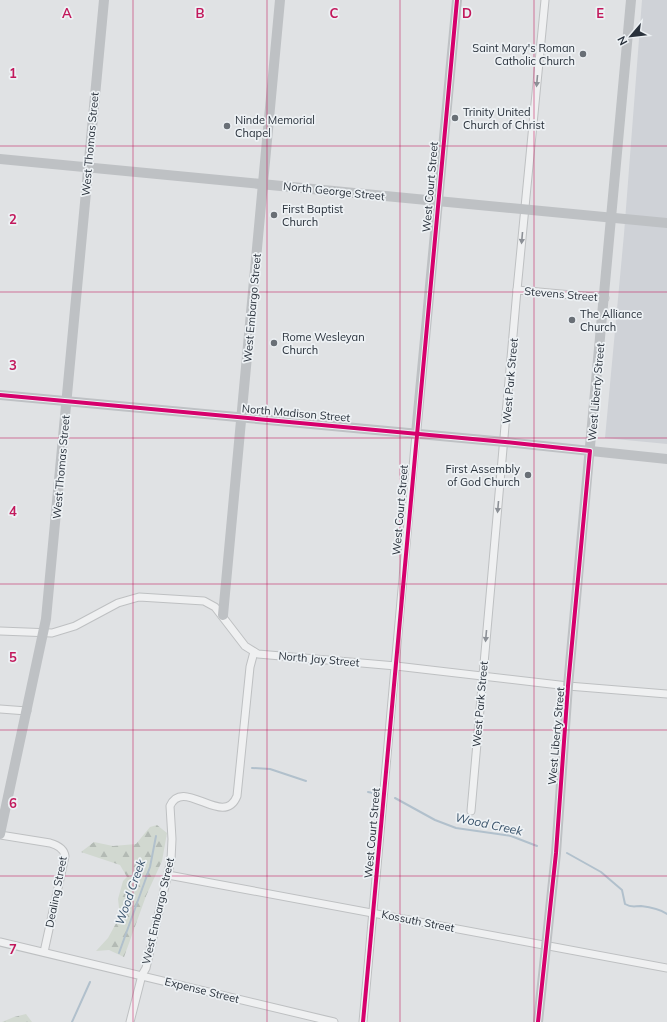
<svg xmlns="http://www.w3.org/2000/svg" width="667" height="1022" viewBox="0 0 667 1022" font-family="Mulish,sans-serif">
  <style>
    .built { fill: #cfd2d7 }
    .forest { fill: url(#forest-firs) }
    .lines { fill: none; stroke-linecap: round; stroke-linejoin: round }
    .stream { stroke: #b1c0cc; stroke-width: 2 }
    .street-casing { stroke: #bec0c2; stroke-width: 9 }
    .street { stroke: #eff0f1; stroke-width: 7 }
    .secondary { stroke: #bec1c4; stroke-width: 10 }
    .cycleway-casing { stroke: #edf1f4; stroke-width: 6 }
    .cycleway { stroke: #d6006c; stroke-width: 4 }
    .oneway { fill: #8c9096 }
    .grid { fill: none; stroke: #c2185b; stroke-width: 1; stroke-opacity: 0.55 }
    .poi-dot { fill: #696f76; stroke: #edf1f4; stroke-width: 1.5 }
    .labels { text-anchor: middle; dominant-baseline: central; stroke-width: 3.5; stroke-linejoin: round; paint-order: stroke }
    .poi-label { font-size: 11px; fill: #29313b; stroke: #edf1f4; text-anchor: start }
    .street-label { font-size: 11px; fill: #29313b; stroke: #edf1f4 }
    .water-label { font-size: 12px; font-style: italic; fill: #38526a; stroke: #edf1f4 }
    .grid-label { font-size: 13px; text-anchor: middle; font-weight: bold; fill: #c2185b; stroke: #edf1f4; stroke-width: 3.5; stroke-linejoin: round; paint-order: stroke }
  </style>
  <defs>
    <pattern id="forest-firs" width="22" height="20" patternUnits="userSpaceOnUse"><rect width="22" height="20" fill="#d1d8d0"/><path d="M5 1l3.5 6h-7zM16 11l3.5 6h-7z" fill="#b3bab4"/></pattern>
  </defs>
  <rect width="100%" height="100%" fill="#e0e2e4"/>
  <!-- built -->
  <polygon class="built" points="642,0 667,0 667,444 605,438 624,234"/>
  <!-- forest -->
  <g class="forest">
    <polygon points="157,825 167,833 162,861 146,896 124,957 109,950 96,951 108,938 120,916 118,899 123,881 127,877 120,865 81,852 94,842 113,846 136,844 150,827"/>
    <polygon points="26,1014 32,1022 2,1022 14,1017"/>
  </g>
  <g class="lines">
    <!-- stream -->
    <g class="stream">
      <polyline points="252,768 270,769 306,781"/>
      <polyline points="368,792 373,793"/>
      <polyline points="395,798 435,820 456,828 511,836 537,846"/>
      <path d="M567,853l34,19 21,18 3,14c7,4 9,2 16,2 9,1 19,3 26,8"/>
      <polyline points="119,953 150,867 156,836"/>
      <polyline points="72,1022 90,982"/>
    </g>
    <defs>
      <g id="street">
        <polyline points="517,290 605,298"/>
        <polyline points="0,631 52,633 75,626 118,603 139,597 204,601 215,607 245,646 258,654 396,666 568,686 667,694"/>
        <polyline points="0,709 27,711"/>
        <polyline points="471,811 517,290 545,0"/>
        <path d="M0,835l50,8c7,2 14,5 15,13l-21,96"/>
        <polyline points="168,875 667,968"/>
        <polyline points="0,942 334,1022"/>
        <path d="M130,1022l12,-47 4,-7 25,-108 1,-21 -2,-33c13,-30 54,23 67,-10l13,-129 4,-15"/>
        <polyline points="363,1022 416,434"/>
      </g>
    </defs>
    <!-- street casing -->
    <use href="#street" class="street-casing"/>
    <!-- street -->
    <use href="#street" class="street"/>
    <!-- secondary -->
    <g class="secondary">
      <polyline points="0,159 667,223"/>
      <polyline points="0,395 505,442 667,459"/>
      <polyline points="416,434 457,0"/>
      <polyline points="223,615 280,0"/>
      <polyline points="0,834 46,619 104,0"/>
      <polyline points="538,1022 556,853 568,686 631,0"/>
    </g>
    <defs>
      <g id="cycleway">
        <polyline points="0,395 505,442 590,451 568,686 556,853 538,1022"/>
        <polyline points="363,1022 457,0"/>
      </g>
    </defs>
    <!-- cycleway casing -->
    <use href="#cycleway" class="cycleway-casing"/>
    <!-- cycleway -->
    <use href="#cycleway" class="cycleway"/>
  </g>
  <!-- one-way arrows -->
  <defs><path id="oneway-solid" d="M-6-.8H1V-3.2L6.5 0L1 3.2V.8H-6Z"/></defs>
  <g class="oneway">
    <use href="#oneway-solid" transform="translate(537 81) rotate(95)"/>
    <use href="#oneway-solid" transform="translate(522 238) rotate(95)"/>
    <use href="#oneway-solid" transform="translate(498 507) rotate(95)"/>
    <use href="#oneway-solid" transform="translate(486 636) rotate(95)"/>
  </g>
  <!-- grid -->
  <path class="grid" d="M133,0v1022M267,0v1022M400,0v1022M534,0v1022M0,146h667M0,292h667M0,438h667M0,584h667M0,730h667M0,876h667"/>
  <!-- markers -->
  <g class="poi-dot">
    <circle cx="583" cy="54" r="4"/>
    <circle cx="455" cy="118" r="4"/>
    <circle cx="227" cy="126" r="4"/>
    <circle cx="274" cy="215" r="4"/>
    <circle cx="572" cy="320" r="4"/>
    <circle cx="274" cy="343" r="4"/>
    <circle cx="528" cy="475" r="4"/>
  </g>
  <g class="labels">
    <!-- poi labels -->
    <g class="poi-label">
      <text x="575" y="48" text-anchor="end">Saint Mary's Roman<tspan x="575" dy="13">Catholic Church</tspan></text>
      <text x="463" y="112">Trinity United<tspan x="463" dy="13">Church of Christ</tspan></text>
      <text x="235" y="120">Ninde Memorial<tspan x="235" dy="13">Chapel</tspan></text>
      <text x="282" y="209">First Baptist<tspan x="282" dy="13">Church</tspan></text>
      <text x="580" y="314">The Alliance<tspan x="580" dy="13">Church</tspan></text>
      <text x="282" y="337">Rome Wesleyan<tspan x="282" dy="13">Church</tspan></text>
      <text x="520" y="469" text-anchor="end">First Assembly<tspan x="520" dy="13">of God Church</tspan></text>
    </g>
    <!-- street labels -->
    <g class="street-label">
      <text transform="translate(90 144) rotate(-85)">West Thomas Street</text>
      <text transform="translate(430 187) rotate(-85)">West Court Street</text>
      <text transform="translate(334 191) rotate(6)">North George Street</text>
      <text transform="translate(561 294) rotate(5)">Stevens Street</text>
      <text transform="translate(252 308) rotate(-85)">West Embargo Street</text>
      <text transform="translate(510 381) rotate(-85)">West Park Street</text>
      <text transform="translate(596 392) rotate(-85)">West Liberty Street</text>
      <text transform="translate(296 413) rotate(5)">North Madison Street</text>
      <text transform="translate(61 467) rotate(-85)">West Thomas Street</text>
      <text transform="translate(400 510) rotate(-85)">West Court Street</text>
      <text transform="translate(319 659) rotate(5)">North Jay Street</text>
      <text transform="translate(480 704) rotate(-85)">West Park Street</text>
      <text transform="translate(556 736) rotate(-85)">West Liberty Street</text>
      <text transform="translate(372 833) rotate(-85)">West Court Street</text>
      <text transform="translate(56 892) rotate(-79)">Dealing Street</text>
      <text transform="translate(158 911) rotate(-77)">West Embargo Street</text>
      <text transform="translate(418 921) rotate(11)">Kossuth Street</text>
      <text transform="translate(202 990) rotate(14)">Expense Street</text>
    </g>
    <!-- water labels -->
    <g class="water-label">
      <text transform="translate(489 824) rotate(12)">Wood Creek</text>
      <text transform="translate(130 892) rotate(-71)">Wood Creek</text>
    </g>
  </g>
  <g class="grid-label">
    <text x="67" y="18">A</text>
    <text x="200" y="18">B</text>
    <text x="334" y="18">C</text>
    <text x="467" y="18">D</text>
    <text x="600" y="18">E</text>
    <text x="13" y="78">1</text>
    <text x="13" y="224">2</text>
    <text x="13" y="370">3</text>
    <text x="13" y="516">4</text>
    <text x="13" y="662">5</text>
    <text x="13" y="808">6</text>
    <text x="13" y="954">7</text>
  </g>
  <!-- north arrow -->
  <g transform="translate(631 36) rotate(242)" stroke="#edf1f4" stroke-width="3" paint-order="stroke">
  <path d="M0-3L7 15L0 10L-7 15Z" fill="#29313b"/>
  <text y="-6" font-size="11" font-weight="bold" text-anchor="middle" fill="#29313b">N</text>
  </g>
</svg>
